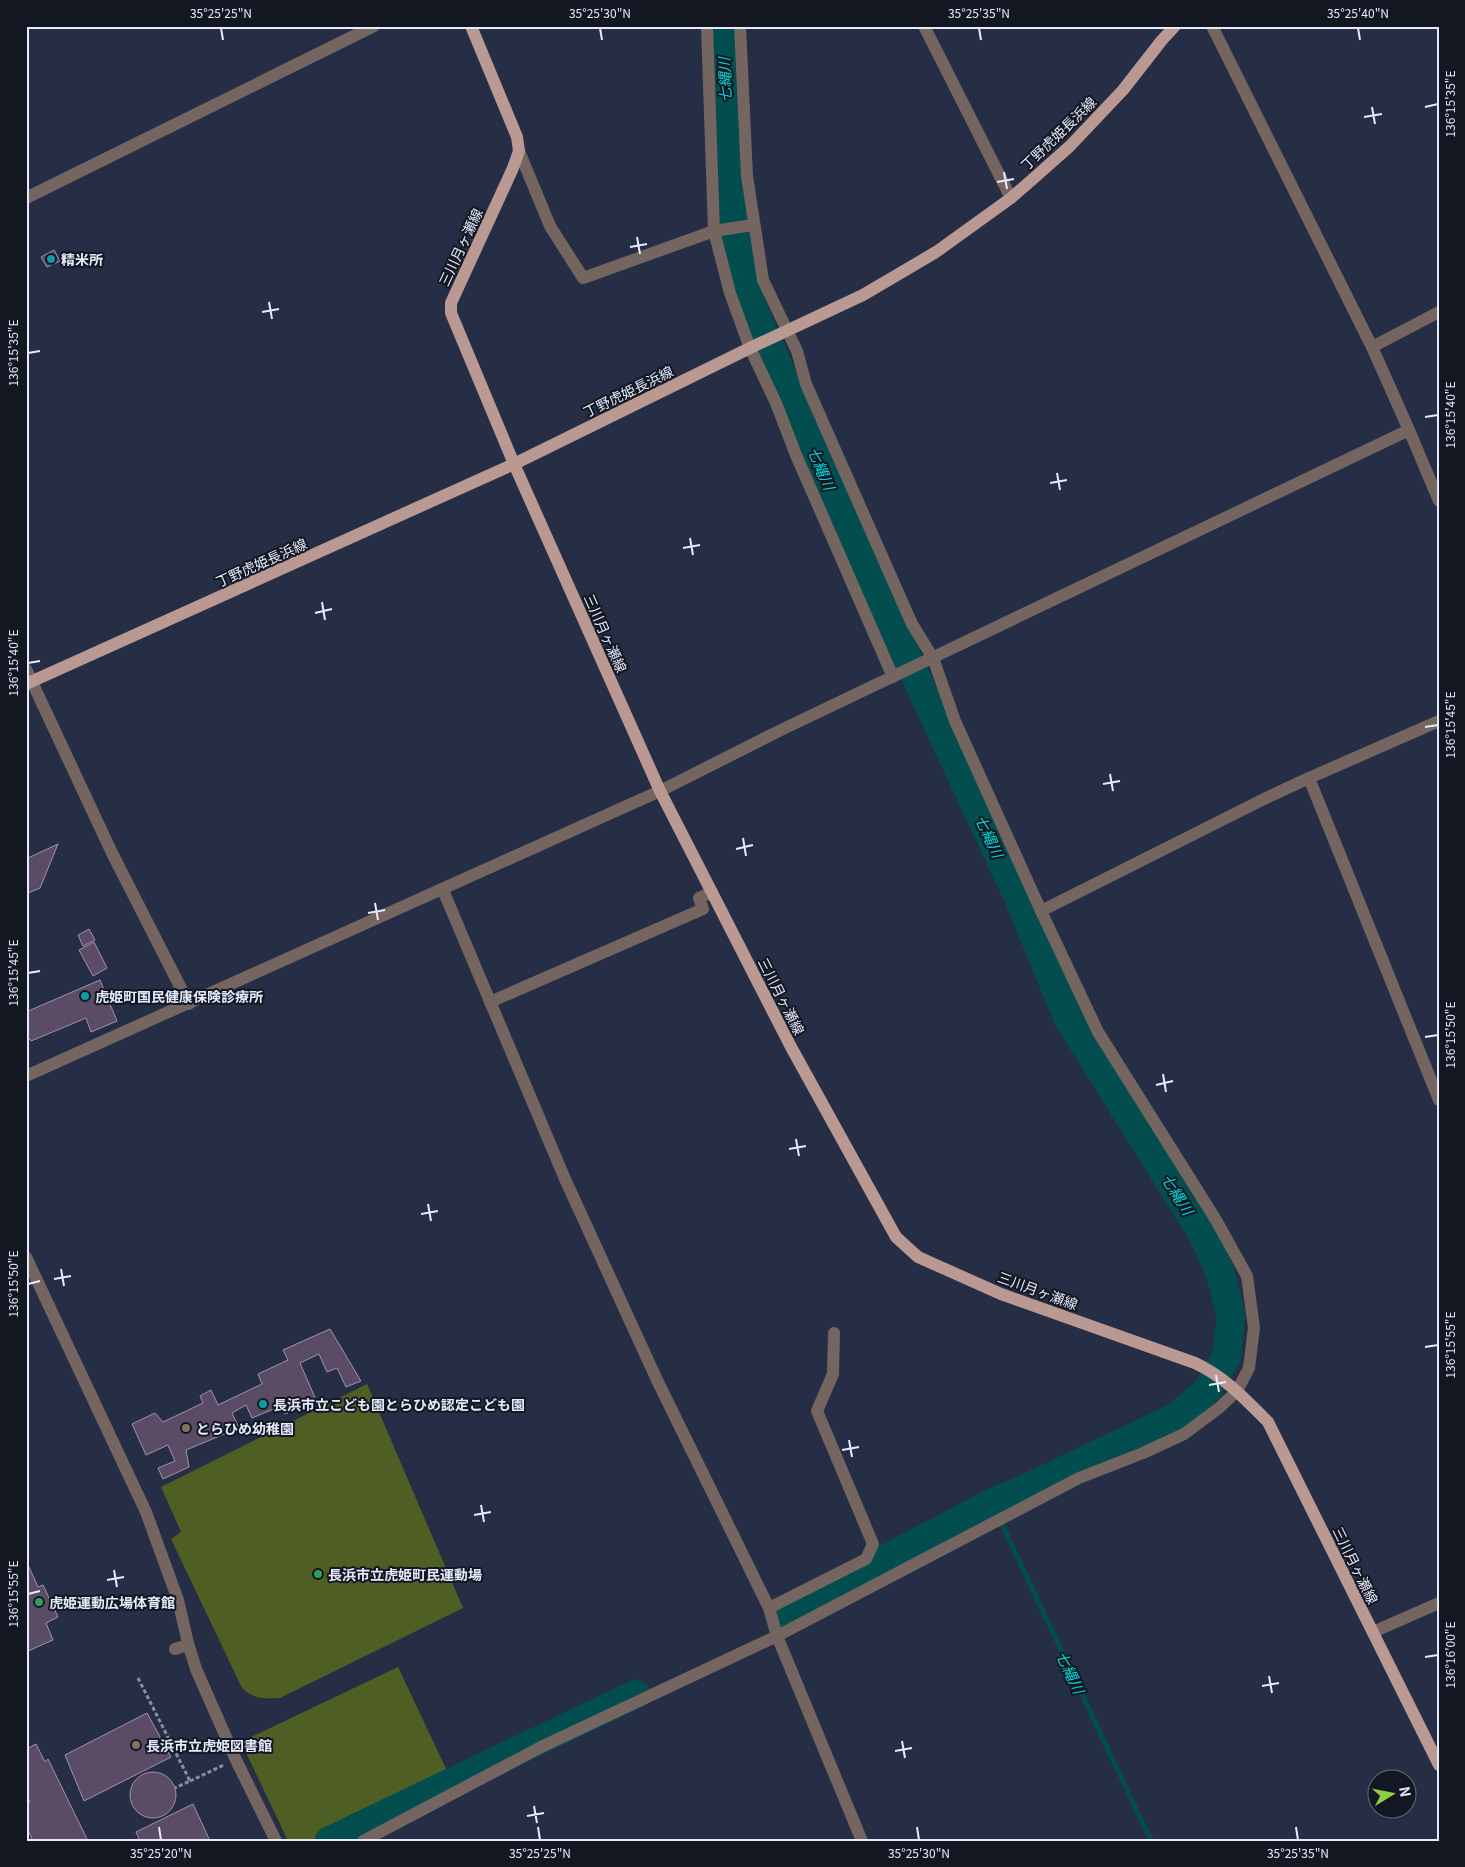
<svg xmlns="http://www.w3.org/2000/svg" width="1465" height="1867" viewBox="0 0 1465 1867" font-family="Georgia,'Noto Sans JP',serif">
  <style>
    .green { fill: #4f5f24 }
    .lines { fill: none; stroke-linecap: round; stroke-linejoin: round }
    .stream { stroke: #024d4e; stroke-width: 5 }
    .river { stroke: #024d4e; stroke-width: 29 }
    .building { fill: #5b4c66; stroke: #a291af }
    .path { stroke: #888fa3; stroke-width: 3; stroke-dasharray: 4 2.5; stroke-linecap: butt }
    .minor { stroke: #746561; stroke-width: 12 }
    .major { stroke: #b99992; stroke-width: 12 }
    .ticks { fill: none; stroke: #e5ebfc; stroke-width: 2 }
    .culture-dot { fill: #0f9aa8; stroke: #131722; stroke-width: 2 }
    .education-dot { fill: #8d6e63; stroke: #131722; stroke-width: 2 }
    .leisure-dot { fill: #2e9e5b; stroke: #131722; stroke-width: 2 }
    .labels { text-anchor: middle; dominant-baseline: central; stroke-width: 4; stroke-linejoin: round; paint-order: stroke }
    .street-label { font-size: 14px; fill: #e5ebfc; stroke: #131722 }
    .poi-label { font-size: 14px; font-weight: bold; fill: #e5ebfc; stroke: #131722; text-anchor: start }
    .water-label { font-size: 15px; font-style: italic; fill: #00d9dd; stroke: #131722 }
    .neatline { fill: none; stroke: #e5ebfc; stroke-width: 2 }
    .ticks-label { font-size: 12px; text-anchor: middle; fill: #e5ebfc }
  </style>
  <rect width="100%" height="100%" fill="#262e46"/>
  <!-- green -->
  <g class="green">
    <path d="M367,1384l96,224 -183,90c-15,1 -27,1 -38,-10l-71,-149 10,-7 -20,-45z"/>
    <polygon points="398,1667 449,1775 312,1841 288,1841 241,1742"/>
  </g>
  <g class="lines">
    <!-- stream -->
    <polyline class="stream" points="992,1503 1151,1841"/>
    <!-- river -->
    <g class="river">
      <polyline points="722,26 728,186 740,263 751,304 862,561 1020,901 1068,1018 1204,1236 1220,1272 1231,1315 1227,1356 1208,1389 1178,1416 1021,1491 992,1503 783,1613"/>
      <polyline points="329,1841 636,1694"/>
    </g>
  </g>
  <!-- building -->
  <g class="building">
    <polygon points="54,250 60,261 47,267 41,257"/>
    <polygon points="58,844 40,888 26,894 26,859"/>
    <polygon points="89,929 95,940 83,946 78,935"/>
    <polygon points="94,942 107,968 93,976 79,950"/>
    <polygon points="100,980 117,1021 91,1032 86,1018 31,1041 30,1039 26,1040 26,1012"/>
    <polygon points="330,1329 361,1381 346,1387 337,1368 327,1372 319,1354 300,1363 316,1400 285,1414 281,1406 252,1418 246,1405 232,1413 239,1428 186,1450 189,1467 163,1479 158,1468 175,1461 168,1445 146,1455 132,1424 155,1413 163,1422 203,1403 200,1396 211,1390 218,1405 262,1384 258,1374 288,1360 283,1350"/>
    <polygon points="29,1567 38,1587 43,1585 58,1617 46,1623 53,1640 26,1652 26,1568"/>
    <polygon points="147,1713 171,1757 84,1801 65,1755"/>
    <polygon points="36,1744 45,1762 48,1759 88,1841 33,1841 26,1826 26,1804 30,1802 26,1795 26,1749"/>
    <circle cx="153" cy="1795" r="23"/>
    <polygon points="193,1804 210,1841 140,1841 136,1832"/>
  </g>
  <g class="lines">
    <!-- path -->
    <g class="path">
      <polyline points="138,1678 190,1781 175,1788"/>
      <polyline points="190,1781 224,1765"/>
    </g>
    <!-- minor -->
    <g class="minor">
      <polyline points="707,26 714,231 730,293 750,348 776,403 796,455 893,677"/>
      <polyline points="740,26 747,176 763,280 797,351 806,384 912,624 933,658 955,721 1041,911 1264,799 1309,778"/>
      <polyline points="924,26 1011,198"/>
      <polyline points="1212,26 1372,347 1439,312"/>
      <polyline points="519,151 550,226 583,278 714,231 753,225"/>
      <polyline points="26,198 374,26"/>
      <polyline points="1409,430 1439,501"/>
      <polyline points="26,669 112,853 189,1004"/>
      <polyline points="1439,721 1309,778 1439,1100"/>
      <polyline points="490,1002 703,909 699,898 712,892"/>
      <polyline points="26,1076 660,791 783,729 1409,430 1372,347"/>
      <polyline points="26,1257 146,1512 178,1600 188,1643 196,1669 236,1760 276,1841"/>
      <polyline points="769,1608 866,1559 873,1544 817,1411 833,1374 834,1333"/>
      <polyline points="1373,1632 1439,1603"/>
      <polyline points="175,1649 188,1645"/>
      <polyline points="363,1841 541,1747 777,1636 769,1608 657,1380 565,1179 443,890"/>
      <polyline points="862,1841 777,1636 1079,1478 1143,1453 1184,1434 1219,1408 1237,1391 1249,1368 1254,1328 1247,1276 1216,1220 1098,1032 1041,911"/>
    </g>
    <!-- major -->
    <g class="major">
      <path d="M471,26l46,111 2,14 -6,17 -62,135v10l63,151 146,327 131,256 105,190 22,20 83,37 194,69c30,14 50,36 73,59l171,343"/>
      <polyline points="26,684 514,464 754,346 863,295 936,252 1011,198 1034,178 1070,146 1123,90 1162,40 1175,26"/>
    </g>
  </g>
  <!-- ticks -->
  <path class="ticks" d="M221,28l2,12M600,28l2,12M979,28l2,12M1358,28l2,12M1372,107l3,17M1425,107l13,-3M1364,117l18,-3M1004,172l3,17M997,182l17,-3M637,237l3,17M630,247l17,-3M269,302l3,17M262,312l17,-3M28,353l12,-2M1425,417l13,-2M1057,473l3,17M1050,483l17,-3M690,538l3,17M683,548l17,-3M322,602l3,18M315,613l17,-4M28,663l12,-2M1425,727l13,-2M1110,774l3,17M1103,784l17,-3M743,838l3,18M736,849l17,-4M375,903l3,17M368,913l17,-3M28,973l12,-2M1425,1037l13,-2M1163,1074l3,18M1156,1085l17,-4M796,1139l3,17M789,1149l17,-3M428,1204l3,17M421,1214l17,-3M61,1269l3,17M54,1279l17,-3M28,1284l12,-3M1425,1347l13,-2M1216,1375l3,17M1209,1385l17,-3M849,1440l3,17M842,1450l17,-3M481,1505l3,17M474,1515l17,-3M114,1570l3,17M107,1580l17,-3M28,1594l12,-3M1425,1657l13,-2M1269,1676l3,17M1262,1686l17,-3M902,1741l3,17M895,1751l17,-3M534,1806l3,17M527,1816l17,-3M159,1827l2,13M538,1827l2,13M917,1827l2,13M1296,1827l2,13"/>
  <!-- markers -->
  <g class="culture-dot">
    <circle cx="51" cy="259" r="5"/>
    <circle cx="85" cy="996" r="5"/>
    <circle cx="263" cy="1404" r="5"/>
  </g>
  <g class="education-dot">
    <circle cx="186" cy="1428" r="5"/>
    <circle cx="136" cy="1745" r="5"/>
  </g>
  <g class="leisure-dot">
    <circle cx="318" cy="1574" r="5"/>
    <circle cx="39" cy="1602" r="5"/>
  </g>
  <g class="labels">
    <!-- street labels -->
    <g class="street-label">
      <text transform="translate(1058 133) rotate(-44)">丁野虎姫長浜線</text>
      <text transform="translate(460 247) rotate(-65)">三川月ヶ瀬線</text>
      <text transform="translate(628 391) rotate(-26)">丁野虎姫長浜線</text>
      <text transform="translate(261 562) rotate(-24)">丁野虎姫長浜線</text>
      <text transform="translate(606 633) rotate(66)">三川月ヶ瀬線</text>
      <text transform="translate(782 996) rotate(63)">三川月ヶ瀬線</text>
      <text transform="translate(1038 1290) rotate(20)">三川月ヶ瀬線</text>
      <text transform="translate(1356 1565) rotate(64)">三川月ヶ瀬線</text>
    </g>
    <!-- poi labels -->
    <g class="poi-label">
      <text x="61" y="259">精米所</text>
      <text x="95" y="996">虎姫町国民健康保険診療所</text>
      <text x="273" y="1404">長浜市立こども園とらひめ認定こども園</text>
      <text x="196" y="1428">とらひめ幼稚園</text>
      <text x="328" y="1574">長浜市立虎姫町民運動場</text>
      <text x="49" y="1602">虎姫運動広場体育館</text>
      <text x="146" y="1745">長浜市立虎姫図書館</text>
    </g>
    <!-- water labels -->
    <g class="water-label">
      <text transform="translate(724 80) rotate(-92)">七縄川</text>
      <text transform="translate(822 468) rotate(67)">七縄川</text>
      <text transform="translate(990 836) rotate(65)">七縄川</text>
      <text transform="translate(1178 1194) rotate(58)">七縄川</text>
      <text transform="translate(1071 1672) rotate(65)">七縄川</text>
    </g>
  </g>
  <!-- border -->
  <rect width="1465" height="1867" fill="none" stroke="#131722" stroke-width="55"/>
  <!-- north arrow -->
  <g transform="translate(1392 1794) rotate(80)"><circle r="24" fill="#131722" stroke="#676c79"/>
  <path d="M0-4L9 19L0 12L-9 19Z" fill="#8dce44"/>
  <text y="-8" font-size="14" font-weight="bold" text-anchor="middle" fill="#e5ebfc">N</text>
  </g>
  <rect x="28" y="28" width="1410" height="1812" class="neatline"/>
  <g class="ticks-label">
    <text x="221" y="18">35°25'25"N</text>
    <text x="600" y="18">35°25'30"N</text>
    <text x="979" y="18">35°25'35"N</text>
    <text x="1358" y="18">35°25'40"N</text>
    <text transform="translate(1451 104) rotate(-90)" y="4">136°15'35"E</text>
    <text transform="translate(14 353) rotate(-90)" y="4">136°15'35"E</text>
    <text transform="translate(1451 415) rotate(-90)" y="4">136°15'40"E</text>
    <text transform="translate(14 663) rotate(-90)" y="4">136°15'40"E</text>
    <text transform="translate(1451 725) rotate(-90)" y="4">136°15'45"E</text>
    <text transform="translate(14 973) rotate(-90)" y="4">136°15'45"E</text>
    <text transform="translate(1451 1035) rotate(-90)" y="4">136°15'50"E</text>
    <text transform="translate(14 1284) rotate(-90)" y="4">136°15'50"E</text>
    <text transform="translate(1451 1345) rotate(-90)" y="4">136°15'55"E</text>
    <text transform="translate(14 1594) rotate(-90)" y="4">136°15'55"E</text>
    <text transform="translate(1451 1655) rotate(-90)" y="4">136°16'00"E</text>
    <text x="161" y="1858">35°25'20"N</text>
    <text x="540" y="1858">35°25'25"N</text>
    <text x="919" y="1858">35°25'30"N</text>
    <text x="1298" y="1858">35°25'35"N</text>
  </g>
</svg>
